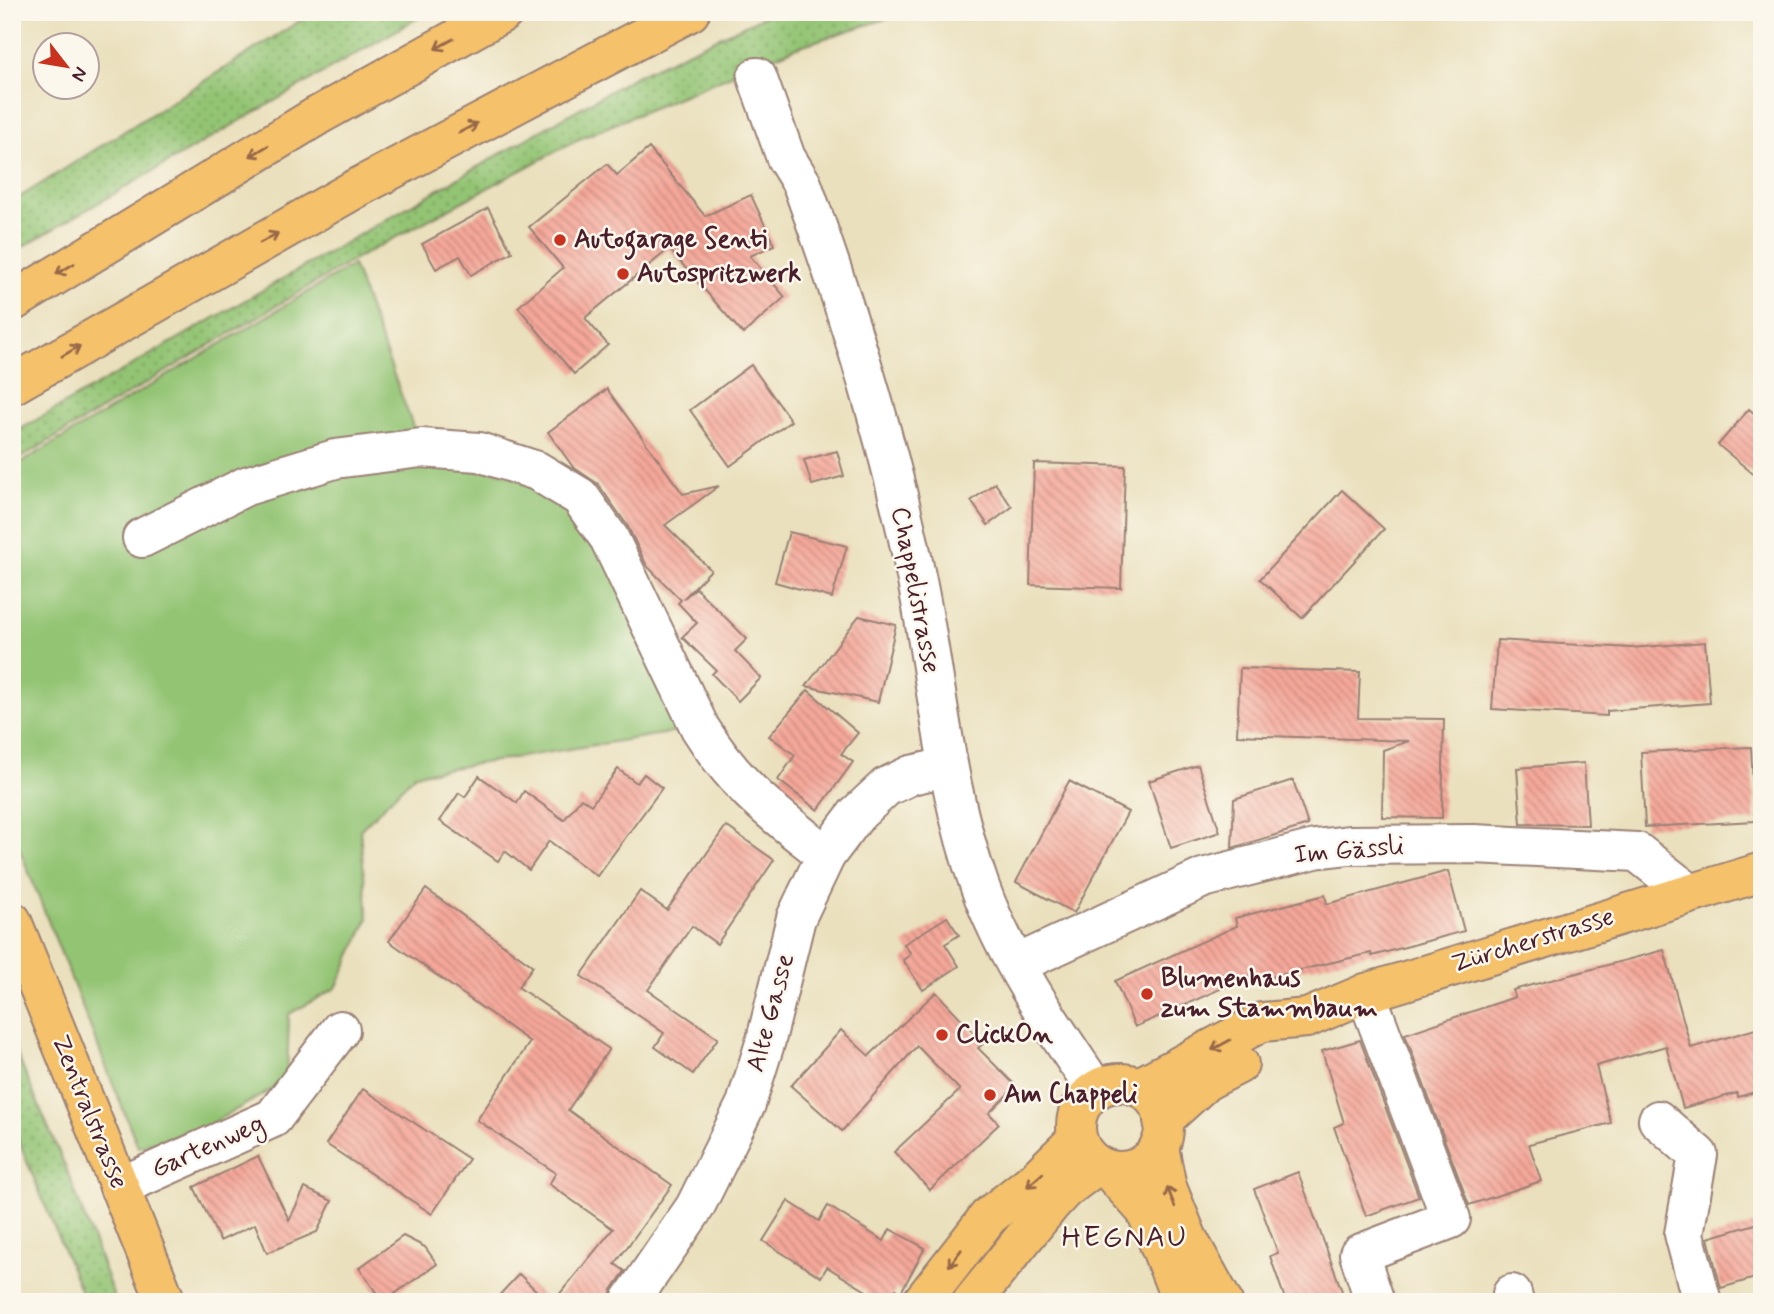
<svg xmlns="http://www.w3.org/2000/svg" width="1774" height="1314" viewBox="0 0 1774 1314" font-family="Mynerve,sans-serif">
  <style>
    .grass { fill: url(#grass-dots); stroke: #6e724f; stroke-width: 2 }
    .green { fill: #93c473; stroke: #6e724f; stroke-width: 2 }
    .building { fill: url(#building-back-hatch) }
    .lines { fill: none; stroke-linecap: round; stroke-linejoin: round }
    .minor-casing { stroke: #9a8074; stroke-width: 42 }
    .major-casing { stroke: #9a8074; stroke-width: 42 }
    .highway-casing { stroke: #9a8074; stroke-width: 42 }
    .minor { stroke: #fff; stroke-width: 38 }
    .major { stroke: #f5c16b; stroke-width: 38 }
    .highway { stroke: #f5c16b; stroke-width: 38 }
    .oneway { stroke: #976848 }
    .poi-dot { fill: #c8321e; stroke: #fbf7ec; stroke-width: 2.5 }
    .labels { text-anchor: middle; dominant-baseline: central; stroke-width: 5; stroke-linejoin: round; paint-order: stroke }
    .poi-label { font-size: 26px; font-weight: bold; fill: #4a1f2b; stroke: #fbf7ec; text-anchor: start }
    .street-label { font-size: 26px; fill: #4a1f2b; stroke: #fbf7ec }
    .quarter-label { font-size: 30px; letter-spacing: 2px; fill: #4a1f2b; stroke: #fbf7ec }
  </style>
  <defs>
    <pattern id="grass-dots" width="8" height="8" patternUnits="userSpaceOnUse" patternTransform="scale(1.75)"><rect width="8" height="8" fill="#93c473"/><path d="M2 2h.1M6 6h.1" fill="none" stroke="#7a9f5f" stroke-width="1.8" stroke-linecap="round"/></pattern>
    <pattern id="building-back-hatch" width="6" height="6" patternUnits="userSpaceOnUse" patternTransform="scale(1.75)"><rect width="6" height="6" fill="#f5a89a"/><path d="M-1 5l2 2M0 0l6 6M5-1l2 2" fill="none" stroke="#c8887e"/></pattern>
  </defs>
  <rect width="100%" height="100%" fill="#fbf7ec"/>
  <filter id="ink" filterUnits="userSpaceOnUse"><feTurbulence type="fractalNoise" baseFrequency=".0143" numOctaves="2"/><feDisplacementMap in="SourceGraphic" scale="14" xChannelSelector="R" yChannelSelector="G"/><feConvolveMatrix kernelMatrix="1 2 1 2 8 2 1 2 1" color-interpolation-filters="sRGB"/></filter>
  <filter id="wash" filterUnits="userSpaceOnUse"><feTurbulence type="fractalNoise" baseFrequency=".00686" numOctaves="4" result="noise"/><feDisplacementMap in="SourceGraphic" scale="28" xChannelSelector="R" yChannelSelector="G"/><feGaussianBlur stdDeviation="1.57" result="paint"/><feColorMatrix in="noise" values="0 0 0 0 0 0 0 0 0 0 0 0 0 0 0 0 0 1.4 0 .05"/><feComposite in="paint" operator="in"/></filter>
  <g filter="url(#wash)">
    <rect width="100%" height="100%" fill="#eae0bd"/>
    <!-- grass -->
    <g class="grass">
      <polygon points="314,12 428,12 12,253 12,202"/>
      <polygon points="773,12 908,12 800,46 579,139 355,259 12,463 12,434 636,76"/>
      <polygon points="12,1043 68,1173 116,1302 85,1302 12,1125"/>
    </g>
    <!-- green -->
    <polygon class="green" points="353,265 421,448 580,497 700,728 415,774 360,830 368,919 336,988 289,1014 287,1081 205,1127 138,1147 12,830 12,468"/>
    <g id="blocks">
      <!-- building -->
      <g class="building">
        <polygon points="649,148 705,216 751,195 774,245 750,256 785,297 743,334 669,249 585,318 608,345 574,374 518,307 563,268 529,227 607,164 617,175"/>
        <polygon points="488,208 512,252 471,275 460,256 436,269 422,244"/>
        <polygon points="751,365 791,421 730,466 690,410"/>
        <polygon points="607,389 683,494 719,486 665,525 711,570 683,599 696,588 747,639 735,651 761,678 738,701 712,674 716,670 682,637 697,623 678,603 681,600 647,566 627,525 598,484 573,467 548,432"/>
        <polygon points="1749,409 1762,420 1762,481 1718,445"/>
        <polygon points="837,451 844,476 812,485 804,460"/>
        <polygon points="1034,463 1125,466 1121,588 1030,585"/>
        <polygon points="995,483 1012,507 988,525 971,501"/>
        <polygon points="1342,490 1384,529 1302,618 1260,579"/>
        <polygon points="789,532 847,546 832,598 775,582"/>
        <polygon points="859,616 896,625 878,702 806,686"/>
        <polygon points="1497,640 1631,648 1705,642 1710,703 1607,711 1607,716 1492,709"/>
        <polygon points="1240,668 1360,672 1358,718 1444,719 1442,818 1382,817 1383,750 1409,741 1237,735"/>
        <polygon points="808,690 858,733 841,754 853,762 818,810 778,780 795,755 769,736"/>
        <polygon points="1751,747 1755,821 1645,827 1641,752"/>
        <polygon points="1584,763 1588,825 1521,824 1517,768"/>
        <polygon points="1198,765 1220,832 1171,848 1149,781"/>
        <polygon points="618,769 637,783 644,774 662,788 597,876 549,841 529,870 505,851 498,861 440,821 459,793 465,797 479,776 517,803 524,791 564,820 581,798 591,805"/>
        <polygon points="1293,780 1308,825 1232,848 1234,799"/>
        <polygon points="1069,781 1128,812 1074,913 1016,882"/>
        <polygon points="726,826 774,860 717,944 692,926 648,990 718,1038 693,1074 655,1047 664,1033 581,976 640,891 667,910"/>
        <polygon points="1448,871 1464,931 1372,956 1371,953 1251,982 1249,976 1135,1027 1115,981 1237,926 1235,918 1325,895 1327,904"/>
        <polygon points="426,889 533,966 518,987 609,1049 568,1110 672,1185 615,1264 625,1271 612,1290 608,1302 553,1302 613,1229 549,1184 556,1173 477,1120 530,1042 389,941"/>
        <polygon points="947,917 959,935 945,944 959,966 923,990 903,960 911,954 904,944"/>
        <polygon points="1664,950 1691,1048 1762,1027 1762,1090 1738,1097 1737,1093 1683,1108 1666,1046 1596,1066 1611,1123 1529,1144 1541,1181 1469,1205 1405,1034 1515,997 1513,990"/>
        <polygon points="936,992 984,1043 978,1048 1016,1086 989,1113 999,1124 930,1190 894,1152 960,1090 917,1046 842,1131 791,1086 841,1030 869,1056"/>
        <polygon points="1360,1040 1419,1197 1366,1216 1334,1127 1344,1123 1322,1051"/>
        <polygon points="363,1089 469,1159 432,1214 326,1144"/>
        <polygon points="258,1156 289,1220 305,1188 332,1201 317,1232 267,1253 255,1224 220,1241 194,1187"/>
        <polygon points="1298,1172 1346,1302 1286,1302 1270,1256 1278,1253 1254,1189"/>
        <polygon points="788,1201 819,1221 828,1206 884,1241 890,1229 925,1248 901,1292 896,1289 889,1302 869,1302 866,1291 827,1267 821,1277 763,1241"/>
        <polygon points="1762,1222 1762,1276 1721,1288 1708,1238"/>
        <polygon points="403,1236 425,1247 437,1264 383,1302 359,1268"/>
        <polygon points="519,1274 548,1302 493,1302"/>
      </g>
    </g>
  </g>
  <g filter="url(#ink)">
    <use href="#blocks" fill-opacity="0" stroke="#9a8074" stroke-width="2"/>
    <g class="lines">
      <defs>
        <g id="minor">
          <path d="M757,77l29,81 16,26c47,130 88,261 115,397 21,103 27,206 63,306 26,72 73,140 116,203"/>
          <path d="M142,538l104,-52 89,-27 86,-11 58,4 58,19 43,26 29,41 91,190c38,61 72,84 126,127"/>
          <polyline points="1017,964 1203,878 1315,849 1349,845 1474,844 1637,852 1689,893"/>
          <polyline points="1366,993 1451,1219 1359,1254 1375,1302"/>
          <polyline points="1658,1120 1698,1155 1684,1234 1702,1302"/>
          <polyline points="119,1187 273,1118 340,1030"/>
          <polyline points="1512,1294 1514,1302"/>
          <polyline points="630,1302 695,1207 746,1104 766,1040 796,918 826,855 857,814 886,787 911,775 947,767"/>
        </g>
        <g id="major">
          <polyline points="12,921 166,1302"/>
          <circle cx="1120" cy="1127" r="44"/>
          <polyline points="1139,1087 1262,1022 1307,1018 1366,993 1762,872"/>
          <polyline points="1163,1120 1206,1081 1239,1064"/>
          <polyline points="1159,1147 1167,1187 1188,1239 1223,1302"/>
          <polyline points="1109,1170 1146,1211 1182,1302"/>
          <polyline points="922,1302 989,1216 1035,1180 1077,1139"/>
          <polyline points="972,1302 1051,1204 1064,1190 1097,1165"/>
        </g>
        <g id="highway">
          <polyline points="12,302 317,116 504,12"/>
          <polyline points="12,385 357,188 690,12"/>
        </g>
      </defs>
      <!-- minor casing -->
      <use href="#minor" class="minor-casing"/>
      <!-- major casing -->
      <use href="#major" class="major-casing"/>
      <!-- highway casing -->
      <use href="#highway" class="highway-casing"/>
      <!-- minor -->
      <use href="#minor" class="minor"/>
      <!-- major -->
      <use href="#major" class="major"/>
      <!-- highway -->
      <use href="#highway" class="highway"/>
    </g>
    <!-- one-way arrows -->
    <defs><path id="oneway-shaft" d="M-6 0H5M1.5-3L5.5 0L1.5 3" fill="none" stroke-width="1.6" stroke-linecap="round" stroke-linejoin="round" transform="scale(1.75)"/></defs>
    <g class="oneway">
      <use href="#oneway-shaft" transform="translate(444 44) rotate(151)"/>
      <use href="#oneway-shaft" transform="translate(468 128) rotate(-28)"/>
      <use href="#oneway-shaft" transform="translate(259 151) rotate(149)"/>
      <use href="#oneway-shaft" transform="translate(269 238) rotate(-29)"/>
      <use href="#oneway-shaft" transform="translate(65 269) rotate(149)"/>
      <use href="#oneway-shaft" transform="translate(71 351) rotate(-30)"/>
      <use href="#oneway-shaft" transform="translate(1221 1045) rotate(151)"/>
      <use href="#oneway-shaft" transform="translate(1035 1180) rotate(139)"/>
      <use href="#oneway-shaft" transform="translate(1171 1197) rotate(-111)"/>
      <use href="#oneway-shaft" transform="translate(955 1258) rotate(127)"/>
    </g>
  </g>
  <!-- markers -->
  <g class="poi-dot">
    <circle cx="560" cy="240" r="7"/>
    <circle cx="623" cy="274" r="7"/>
    <circle cx="1147" cy="994" r="7"/>
    <circle cx="942" cy="1035" r="7"/>
    <circle cx="990" cy="1095" r="7"/>
  </g>
  <g class="labels">
    <!-- poi labels -->
    <g class="poi-label">
      <text x="574" y="240">Autogarage Senti</text>
      <text x="637" y="274">Autospritzwerk</text>
      <text x="1161" y="979">Blumenhaus<tspan x="1161" dy="30">zum Stammbaum</tspan></text>
      <text x="956" y="1035">ClickOn</text>
      <text x="1004" y="1095">Am Chappeli</text>
    </g>
    <!-- street labels -->
    <g class="street-label">
      <text transform="translate(915 590) rotate(79)">Chappelistrasse</text>
      <text transform="translate(1349 851) rotate(-5)">Im Gässli</text>
      <text transform="translate(1533 941) rotate(-17)">Zürcherstrasse</text>
      <text transform="translate(771 1013) rotate(-75)">Alte Gasse</text>
      <text transform="translate(89 1112) rotate(68)">Zentralstrasse</text>
      <text transform="translate(208 1147) rotate(-24)">Gartenweg</text>
    </g>
    <!-- quarter labels -->
    <g class="quarter-label">
      <text x="1125" y="1237">HEGNAU</text>
    </g>
  </g>
  <!-- margin -->
  <rect width="1774" height="1314" fill="none" stroke="#fbf7ec" stroke-width="42"/>
  <!-- north arrow -->
  <g transform="translate(66 66) rotate(121)"><circle r="33" fill="#fbf7ec" stroke="#b4a19f" stroke-width="2"/>
  <path d="M0-5L12 26L0 18L-12 26Z" fill="#c8321e"/>
  <text y="-10" font-size="19" font-weight="bold" text-anchor="middle" fill="#4a1f2b">N</text>
  </g>
</svg>
